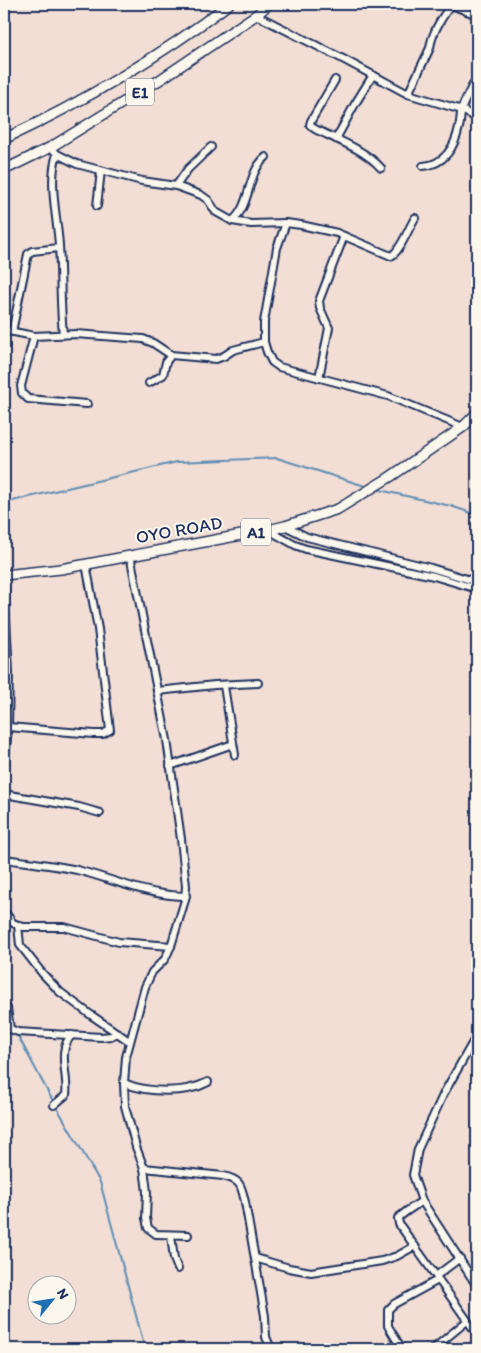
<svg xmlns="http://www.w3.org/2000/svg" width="481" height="1353" viewBox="0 0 481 1353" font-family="Itim,sans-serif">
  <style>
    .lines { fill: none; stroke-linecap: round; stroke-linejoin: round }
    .stream { stroke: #5f8db4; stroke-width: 2 }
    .minor-casing { stroke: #1b2f5e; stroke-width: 10 }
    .highway-casing { stroke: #1b2f5e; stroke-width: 12 }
    .minor { stroke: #fbf7ec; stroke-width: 6 }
    .highway { stroke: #fbf7ec; stroke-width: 9 }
    .labels { text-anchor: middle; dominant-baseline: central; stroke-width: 4; stroke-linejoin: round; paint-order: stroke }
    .shield { fill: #fbf7ec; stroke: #5e6b89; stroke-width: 1 }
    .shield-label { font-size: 16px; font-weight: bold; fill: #1b2f5e }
    .street-label { font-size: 18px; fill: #1b2f5e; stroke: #fbf7ec }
  </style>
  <rect width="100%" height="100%" fill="#f2ded4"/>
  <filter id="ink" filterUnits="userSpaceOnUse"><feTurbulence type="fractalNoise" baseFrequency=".02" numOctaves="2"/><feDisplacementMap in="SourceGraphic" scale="10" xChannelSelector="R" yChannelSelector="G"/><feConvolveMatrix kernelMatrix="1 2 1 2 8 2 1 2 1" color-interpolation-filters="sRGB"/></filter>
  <g filter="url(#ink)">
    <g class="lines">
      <!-- stream -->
      <g class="stream">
        <polyline points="375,489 451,506 477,515"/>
        <polyline points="4,503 177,462 277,458 368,487"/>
        <polyline points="4,819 8,843 7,857"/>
        <polyline points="4,902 7,862"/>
        <polyline points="4,985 4,1008"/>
        <polyline points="17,1034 49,1094 100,1182 145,1349"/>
      </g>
      <defs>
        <g id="minor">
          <polyline points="449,4 477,15"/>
          <polyline points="256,15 341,58 408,94 462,110 477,118"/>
          <path d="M335,80l-24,41 -1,4 5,4c22,11 49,20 66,39"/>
          <path d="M408,94l22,-46c2,-16 12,-31 21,-43"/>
          <polyline points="336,139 355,104 373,75"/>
          <path d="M51,147l6,7 20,10 65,17 34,5 25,9 7,5 8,12 16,9 19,3 35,-1 15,2 36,8 54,23c9,-4 18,-29 24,-38"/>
          <path d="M57,154c-9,27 0,62 2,91 2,30 1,59 4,89"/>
          <path d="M423,166c21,-1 32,-19 36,-39 2,-6 1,-13 3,-19 4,-11 10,-21 15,-31"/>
          <polyline points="176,186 188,169 211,147"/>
          <polyline points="97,206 101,171"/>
          <path d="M232,221c20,-16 14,-48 34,-64"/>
          <polyline points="286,223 277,248 264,322 264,342 267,352 272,362 279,367 388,396 463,427"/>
          <polyline points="4,330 34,336 76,334 143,339 153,343 171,355 216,359 224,356 233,350 264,342"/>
          <polyline points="12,332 28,254 32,251 59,248"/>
          <polyline points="34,336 21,386 22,393 28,399 87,404"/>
          <polyline points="319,378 329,328 320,308 319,301 344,236"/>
          <polyline points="149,383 163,375 166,362 171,355"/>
          <polyline points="285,526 307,537 431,568 477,582"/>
          <polyline points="268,530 295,545 306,549 434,576 477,589"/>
          <polyline points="130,555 167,740 181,839 186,886 185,900 171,946 165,959 152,972 145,987 126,1057 124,1083 125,1106 136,1147 144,1168 147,1192 146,1218 148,1228 156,1234 188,1235"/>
          <polyline points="4,585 9,672 8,727 4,771"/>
          <polyline points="224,686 235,755"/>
          <polyline points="157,691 215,685 258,683"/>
          <polyline points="8,727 94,734 103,734 110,730 98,629 86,564"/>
          <polyline points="170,766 233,744"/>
          <polyline points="4,794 79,807 100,813"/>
          <path d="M4,859c24,3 49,6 73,11 36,9 71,26 109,26"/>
          <polyline points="4,911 13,923 23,927 64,927 119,942 171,946"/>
          <polyline points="18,925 20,945 42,973 60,992 91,1015 129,1041"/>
          <polyline points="7,1008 10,1029 18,1032 101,1037 111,1036 118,1033"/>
          <polyline points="477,1035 444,1093 418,1149 413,1175 422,1201 477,1286"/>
          <path d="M124,1083c23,10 62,11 84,-1"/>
          <path d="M54,1105l12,-10c3,-19 -10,-45 6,-60"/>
          <path d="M144,1168l79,8c18,4 18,9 22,26l20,114 1,21 5,12"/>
          <polyline points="422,1201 407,1211 398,1218 399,1224 477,1334"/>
          <polyline points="171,1235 174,1259 178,1269"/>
          <polyline points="255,1258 289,1268 311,1272 382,1261 397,1256 415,1246"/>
          <polyline points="436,1276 460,1258"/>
          <polyline points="402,1349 388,1326 388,1310 394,1304 438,1280"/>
          <polyline points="433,1349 467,1321"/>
          <polyline points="470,1349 477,1343"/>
        </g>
        <g id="highway">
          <path d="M4,139c79,-37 155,-82 225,-135"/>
          <polyline points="4,170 51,147 161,79 256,15 269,4"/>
          <polyline points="4,575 61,569 268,530 285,526 338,509 390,477 463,427 477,413"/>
        </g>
      </defs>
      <!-- minor casing -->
      <use href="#minor" class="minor-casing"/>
      <!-- highway casing -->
      <use href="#highway" class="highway-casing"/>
      <!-- minor -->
      <use href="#minor" class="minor"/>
      <!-- highway -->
      <use href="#highway" class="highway"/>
    </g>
  </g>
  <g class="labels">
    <!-- shield labels -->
    <g class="shield">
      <rect x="126" y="78.5" width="28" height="27" rx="4"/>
      <rect x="241" y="518.5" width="30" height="27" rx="4"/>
    </g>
    <g class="shield-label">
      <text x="140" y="92">E1</text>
      <text x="256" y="532">A1</text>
    </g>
    <!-- street labels -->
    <g class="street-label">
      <text transform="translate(179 530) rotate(-10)">OYO ROAD</text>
    </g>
  </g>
  <!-- margin -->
  <rect width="481" height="1353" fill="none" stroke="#fbf7ec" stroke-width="20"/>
  <rect x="10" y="10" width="461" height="1333" fill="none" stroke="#1b2f5e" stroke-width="2" filter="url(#ink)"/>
  <!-- north arrow -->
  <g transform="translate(52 1300) rotate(60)"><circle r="24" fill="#fbf7ec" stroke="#a1a7b3"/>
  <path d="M0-4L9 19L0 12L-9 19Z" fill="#1f6fb2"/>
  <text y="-8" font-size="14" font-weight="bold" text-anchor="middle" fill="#1b2f5e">N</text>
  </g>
</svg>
